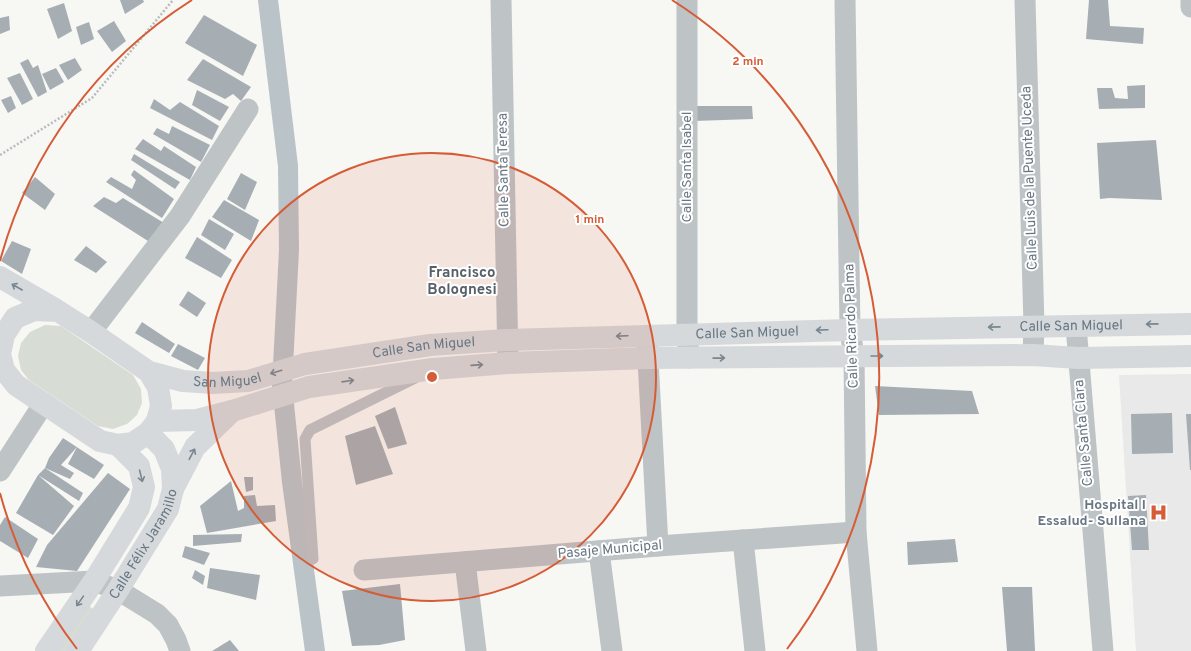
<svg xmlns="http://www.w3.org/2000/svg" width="1191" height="651" viewBox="0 0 1191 651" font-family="Overpass,sans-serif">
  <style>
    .built { fill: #e8e9e8 }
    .grass { fill: #d7dcd4 }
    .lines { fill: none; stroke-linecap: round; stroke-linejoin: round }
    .canal { stroke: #bac3c8; stroke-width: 20 }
    .building { fill: #a6aeb3 }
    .path { stroke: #b9bcbe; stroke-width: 2.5; stroke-dasharray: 2 2; stroke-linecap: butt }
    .lane { stroke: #bec3c6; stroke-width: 11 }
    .street { stroke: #bec3c6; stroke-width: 21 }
    .secondary { stroke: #d5d9dc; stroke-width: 22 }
    .oneway { stroke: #788690 }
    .ring { fill: none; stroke: #d55c36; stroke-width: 2 }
    .labels { text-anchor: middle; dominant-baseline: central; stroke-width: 4; stroke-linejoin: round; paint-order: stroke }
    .street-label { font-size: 14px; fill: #687783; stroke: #fff }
    .poi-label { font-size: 14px; font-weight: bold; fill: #687783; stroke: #fff; text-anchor: end }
    .neighbourhood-label { font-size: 15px; font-weight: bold; fill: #566069; stroke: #fff }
    .centre { fill: #d55c36; stroke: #fff; stroke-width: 2 }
    .ring-label { font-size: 12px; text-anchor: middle; font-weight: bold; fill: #d55c36; stroke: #fff; stroke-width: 4; stroke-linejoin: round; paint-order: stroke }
  </style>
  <rect width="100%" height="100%" fill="#f7f7f4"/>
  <!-- built -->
  <polygon class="built" points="1191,374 1191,651 1136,651 1119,375"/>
  <!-- grass -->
  <g class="grass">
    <polygon points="45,325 61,326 133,375 141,389 142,403 137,415 127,424 113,429 98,426 29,380 21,370 18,356 21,343 30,332"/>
    <polygon points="87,604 94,610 68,651 50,651"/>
  </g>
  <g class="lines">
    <!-- canal -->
    <polyline class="canal" points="268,0 288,166 289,250 282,385 292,482 315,651"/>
  </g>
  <!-- building -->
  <g class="building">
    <polygon points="120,0 143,0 144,2 125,14"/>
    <polygon points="1089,0 1108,0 1110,26 1144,28 1143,44 1086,39"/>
    <polygon points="64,3 72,31 58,39 47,9"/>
    <polygon points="204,15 257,45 243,76 185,43"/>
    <polygon points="9,16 10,30 0,34 0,18"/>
    <polygon points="114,21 126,41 112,52 97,31"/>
    <polygon points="89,22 94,39 81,45 76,27"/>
    <polygon points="75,58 82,70 68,80 59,65"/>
    <polygon points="28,59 33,68 38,65 47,92 38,97 20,63"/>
    <polygon points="203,59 251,87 241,101 233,94 225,99 187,80"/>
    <polygon points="56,68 64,82 50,90 42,74"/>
    <polygon points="20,73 33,99 22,105 7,78"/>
    <polygon points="1145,85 1145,108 1099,109 1097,88 1112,88 1115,98 1128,99 1127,86"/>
    <polygon points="197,90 229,107 220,121 192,105"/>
    <polygon points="11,96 16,108 8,113 1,100"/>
    <polygon points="154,99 170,110 180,102 219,126 212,140 150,108"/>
    <polygon points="694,106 752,106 753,119 694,121"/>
    <polygon points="172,126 210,145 201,162 153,134 157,128 169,134"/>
    <polygon points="143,139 161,151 164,146 196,167 190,180 135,149"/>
    <polygon points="1156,140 1162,200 1109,198 1100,199 1097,143"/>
    <polygon points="134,154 180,182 175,189 131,160"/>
    <polygon points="134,170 174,199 162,218 106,182 111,177 132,189 136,180 131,175"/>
    <polygon points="241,173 257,182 245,210 227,199"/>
    <polygon points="35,177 55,194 45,210 22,193"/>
    <polygon points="104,197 116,203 123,198 164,223 148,241 93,206"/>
    <polygon points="224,200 259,220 251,241 212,217"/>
    <polygon points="209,219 234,234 225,250 201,235"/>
    <polygon points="197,237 232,260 221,278 185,258"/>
    <polygon points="12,241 31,249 22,274 1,261"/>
    <polygon points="86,246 107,262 96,273 74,260"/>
    <polygon points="188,291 206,303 197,317 179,305"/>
    <polygon points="142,322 175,344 169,353 135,333"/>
    <polygon points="178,344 205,358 198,370 171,356"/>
    <polygon points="875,386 972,391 979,414 879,415"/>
    <polygon points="395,407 407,444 388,449 375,416"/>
    <polygon points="1172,413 1173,453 1132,454 1131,414"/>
    <polygon points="1186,414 1191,414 1191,470 1190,470"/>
    <polygon points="375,426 393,474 356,485 345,436"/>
    <polygon points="63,438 104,465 94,479 68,464 77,447 61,465 74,473 70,479 45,468 49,458"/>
    <polygon points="45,468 83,493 79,501 38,475 74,506 53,535 16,513 38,475"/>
    <polygon points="108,473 130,489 77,571 36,567 47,545"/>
    <polygon points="244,477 253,477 253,490 246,492"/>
    <polygon points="231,481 238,511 244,508 244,496 255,495 257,506 275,505 276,521 207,533 200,506"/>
    <polygon points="1146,495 1149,550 1132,550 1128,496"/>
    <polygon points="5,517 38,539 28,558 0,541 0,525"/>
    <polygon points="242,534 241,542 193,546 193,535"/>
    <polygon points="955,539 958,562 908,565 907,542"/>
    <polygon points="185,546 210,553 204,565 182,557"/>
    <polygon points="210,568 260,575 256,600 207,588"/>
    <polygon points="195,570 205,576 203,585 192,578"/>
    <polygon points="400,584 405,640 379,645 352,646 342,591"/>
    <polygon points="1002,587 1032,587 1035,651 1007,651"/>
    <polygon points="230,640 239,651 212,651"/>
  </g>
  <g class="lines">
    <!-- path -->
    <polyline class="path" points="0,155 92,98 173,0"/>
    <!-- lane -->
    <polyline class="lane" points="313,559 305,439 310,430 415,378"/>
    <!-- street -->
    <g class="street">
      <polyline points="501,0 508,363"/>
      <polyline points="687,0 687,335 689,358"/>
      <polyline points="845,0 850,330 854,356 856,532 867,651"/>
      <polyline points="1025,0 1034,326 1033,355"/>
      <polyline points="1191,0 1191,7"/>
      <polyline points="1076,326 1103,651"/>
      <polyline points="91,332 180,216 248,109"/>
      <polyline points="647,341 658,546"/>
      <polyline points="0,471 44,403"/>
      <polyline points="743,540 755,651"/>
      <polyline points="599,551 612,651"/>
      <polyline points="465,562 476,651"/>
      <polyline points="364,570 658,546 856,532"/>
      <polyline points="0,586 94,581 118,590 157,614 168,625 176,640 180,651"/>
    </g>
    <!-- secondary -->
    <g class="secondary">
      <polyline points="0,277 55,309"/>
      <path id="s1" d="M149,372l9,15 3,19 -4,15 -9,12 -15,10 -15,2 -18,-4 -84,-56 -12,-15 -4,-16 4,-19 11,-17 19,-8 24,1 33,21 58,40 34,9 30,2 35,-2 57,-17 125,-19 76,-5 344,-10 341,-6"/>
      <polyline points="157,421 197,420 232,411 309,387 433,369 508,363 648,358 1033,355 1078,358 1191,356"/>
      <polyline points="173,489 195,447 232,411"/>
      <polyline points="46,651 94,581 139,508 144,487 139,466 118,445"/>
      <path id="s2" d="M78,651l40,-61 50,-81 5,-20 -1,-20 -8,-20 -16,-16"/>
    </g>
  </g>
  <!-- one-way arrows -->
  <defs><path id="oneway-shaft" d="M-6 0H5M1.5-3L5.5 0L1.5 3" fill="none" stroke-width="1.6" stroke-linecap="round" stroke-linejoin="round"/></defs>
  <g class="oneway">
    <use href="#oneway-shaft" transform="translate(17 287) rotate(-150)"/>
    <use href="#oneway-shaft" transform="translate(1152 324) rotate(179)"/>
    <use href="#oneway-shaft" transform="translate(994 327) rotate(179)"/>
    <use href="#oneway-shaft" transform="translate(822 330) rotate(178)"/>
    <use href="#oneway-shaft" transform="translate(622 336) rotate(178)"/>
    <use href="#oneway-shaft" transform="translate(877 356)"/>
    <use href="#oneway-shaft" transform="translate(719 358) rotate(-1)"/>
    <use href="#oneway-shaft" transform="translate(477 365) rotate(-4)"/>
    <use href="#oneway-shaft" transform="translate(276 372) rotate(163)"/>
    <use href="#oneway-shaft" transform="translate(348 381) rotate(-8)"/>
    <use href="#oneway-shaft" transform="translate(192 454) rotate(-62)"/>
    <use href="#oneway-shaft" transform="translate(141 476) rotate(76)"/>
    <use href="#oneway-shaft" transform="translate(80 601) rotate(125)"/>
  </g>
  <!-- distance rings -->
  <circle cx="432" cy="377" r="224" fill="#d55c36" fill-opacity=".12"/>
  <g class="ring">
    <circle cx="432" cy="377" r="224"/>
    <path d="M77 649A447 447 0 0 1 0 493M0 261A447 447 0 0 1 192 0M672 0A447 447 0 0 1 787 649"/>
  </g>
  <!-- icons -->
  <defs>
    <symbol id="hospital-bare" viewBox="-9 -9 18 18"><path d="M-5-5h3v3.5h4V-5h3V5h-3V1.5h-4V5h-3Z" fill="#d55c36" stroke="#fff" stroke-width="2.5" paint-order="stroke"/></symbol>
  </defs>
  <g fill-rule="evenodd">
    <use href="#hospital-bare" x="1146" y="500" width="25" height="25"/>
  </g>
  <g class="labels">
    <!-- street labels -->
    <g class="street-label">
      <text transform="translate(687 167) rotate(-90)">Calle Santa Isabel</text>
      <text transform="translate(504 170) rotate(-91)">Calle Santa Teresa</text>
      <text transform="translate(1030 178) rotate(-92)">Calle Luis de la Puente Uceda</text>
      <text transform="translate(852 326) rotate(-92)">Calle Ricardo Palma</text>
      <text stroke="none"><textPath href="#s1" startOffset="1377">Calle San Miguel</textPath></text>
      <text stroke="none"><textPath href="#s1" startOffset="1053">Calle San Miguel</textPath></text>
      <text stroke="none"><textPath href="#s1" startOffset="729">Calle San Miguel</textPath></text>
      <text stroke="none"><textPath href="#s1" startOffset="529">San Miguel</textPath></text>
      <text transform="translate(1084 433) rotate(-95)">Calle Santa Clara</text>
      <text stroke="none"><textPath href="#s2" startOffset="126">Calle Félix Jaramillo</textPath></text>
      <text transform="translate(610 550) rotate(-5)">Pasaje Municipal</text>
    </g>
    <!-- poi labels -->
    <g class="poi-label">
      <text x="1146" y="505">Hospital I<tspan x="1146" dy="16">Essalud- Sullana</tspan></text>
    </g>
    <!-- neighbourhood labels -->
    <g class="neighbourhood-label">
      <text x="462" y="273">Francisco<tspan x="462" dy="17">Bolognesi</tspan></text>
    </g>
  </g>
  <circle cx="432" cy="377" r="6" class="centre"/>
  <g class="ring-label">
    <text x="748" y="65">2 min</text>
    <text x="590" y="223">1 min</text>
  </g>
</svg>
